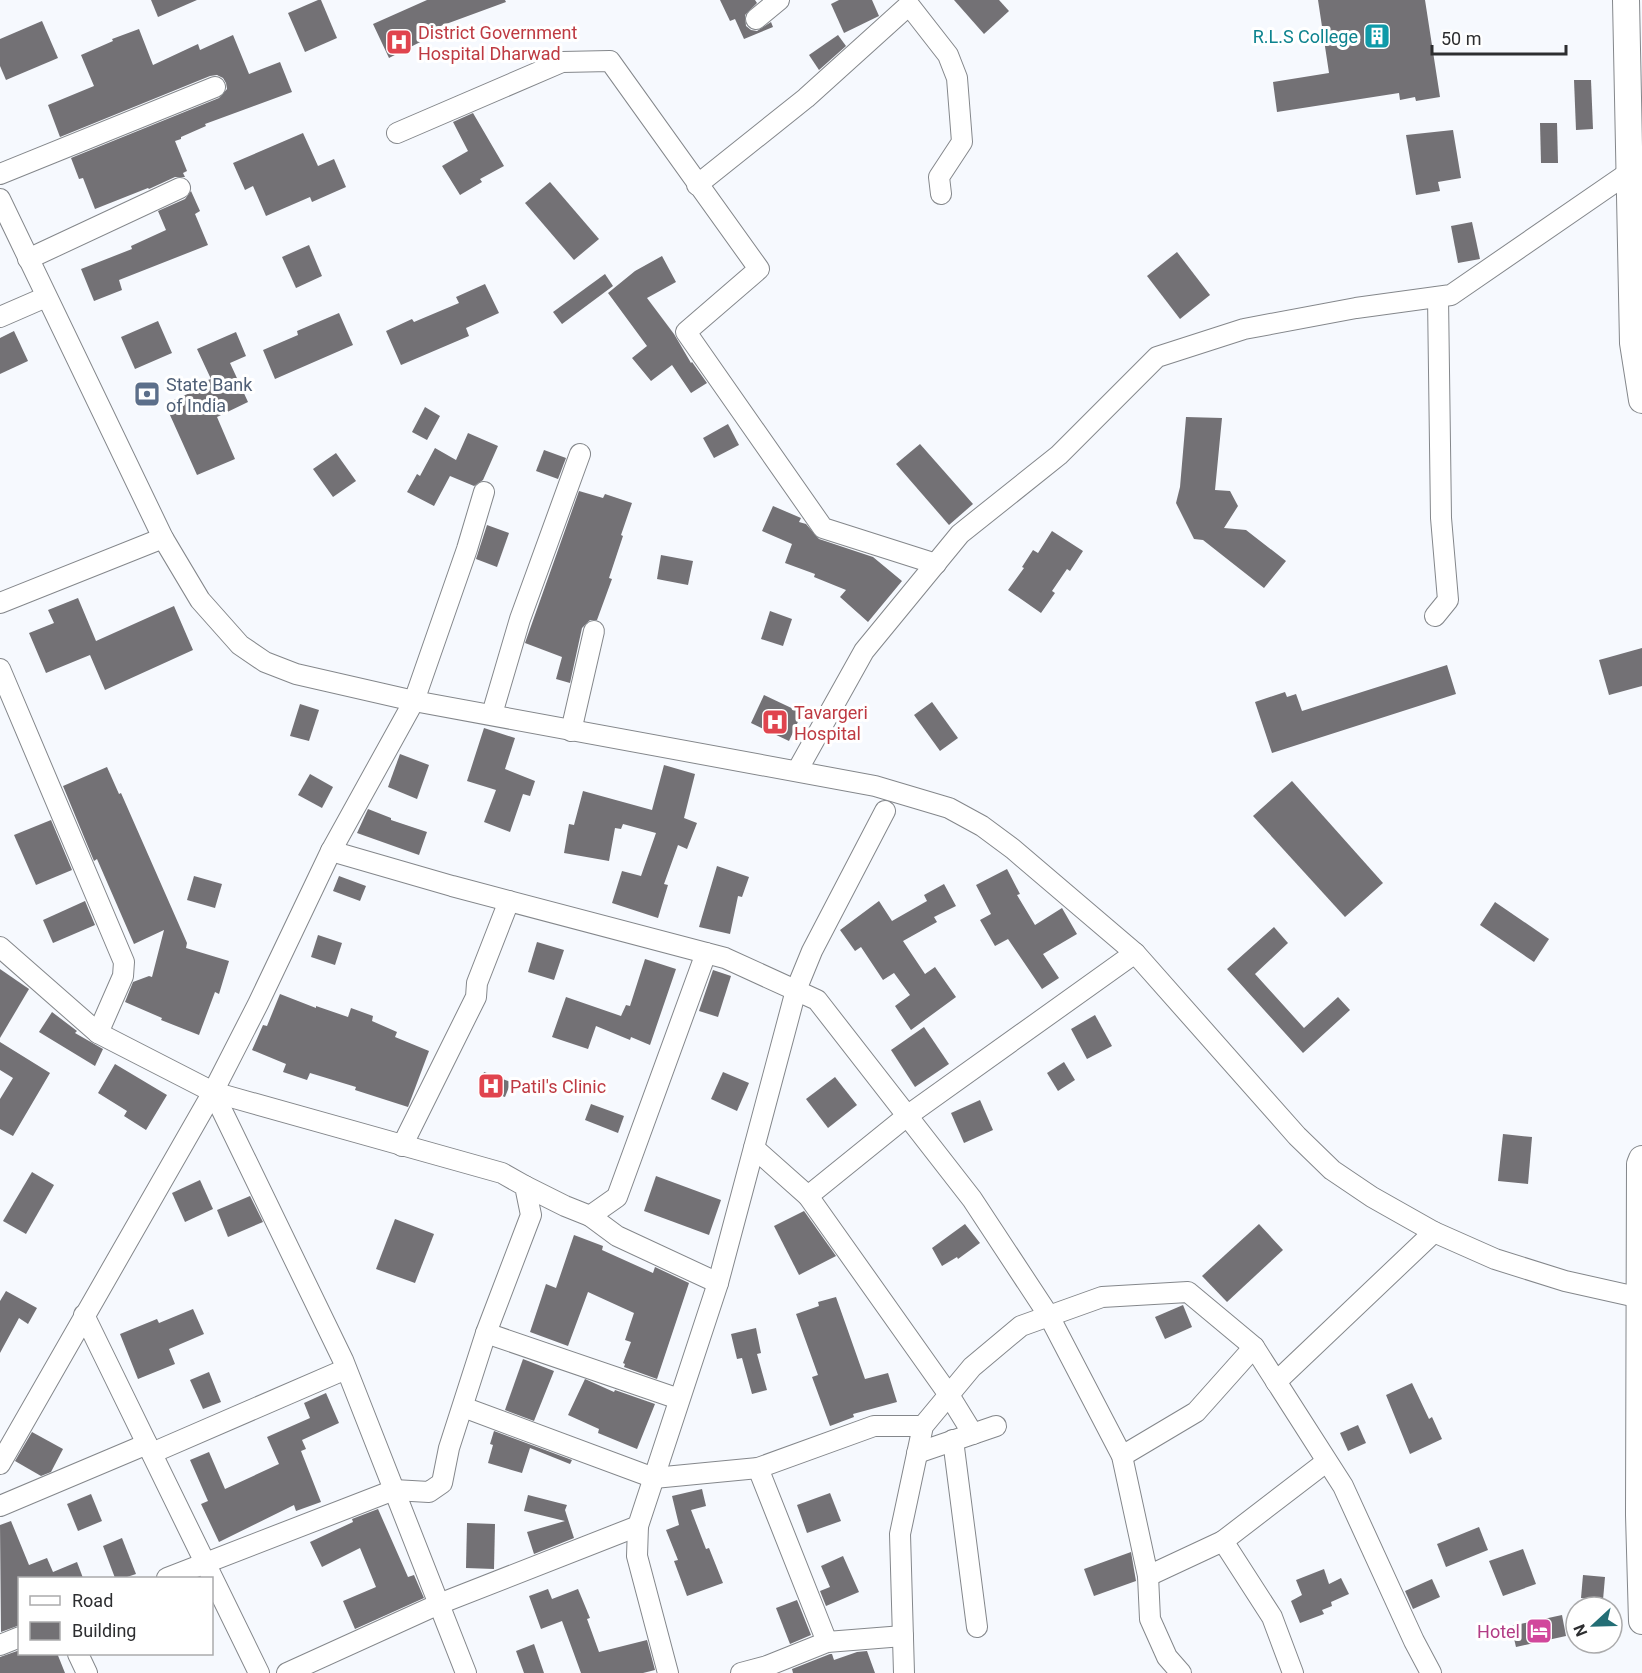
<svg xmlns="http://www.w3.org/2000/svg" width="1642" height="1673" viewBox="0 0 1642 1673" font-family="Roboto,sans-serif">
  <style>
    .building { fill: #737175 }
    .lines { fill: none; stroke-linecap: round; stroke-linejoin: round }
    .minor-casing { stroke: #84878b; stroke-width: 22 }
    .major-casing { stroke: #84878b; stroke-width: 28 }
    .minor { stroke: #fff; stroke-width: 20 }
    .major { stroke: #fff; stroke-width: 26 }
    .labels { text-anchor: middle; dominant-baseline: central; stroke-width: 6; stroke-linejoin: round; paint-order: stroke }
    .health-label { font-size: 18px; fill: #be3a42; stroke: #fff; text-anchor: start }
    .culture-label { font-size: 18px; fill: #0d838f; stroke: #fff; text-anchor: end }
    .service-label { font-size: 18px; fill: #4e5e75; stroke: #fff; text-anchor: start }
    .hotel-label { font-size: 18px; fill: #b23c85; stroke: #fff; text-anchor: end }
  </style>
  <rect width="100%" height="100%" fill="#f6f9fe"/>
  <!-- building -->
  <g class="building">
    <polygon points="151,0 197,0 158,17"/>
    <polygon points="318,0 321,0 337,38 305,52 288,13"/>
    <polygon points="427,0 505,0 506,2 427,31 430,37 389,58 373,24"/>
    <polygon points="720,0 755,0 757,3 745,15 746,26 751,30 757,31 771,22 773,27 744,39 735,19 730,21"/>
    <polygon points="839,0 872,0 879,16 844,33 831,4"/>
    <polygon points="954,0 999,0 1009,11 984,34"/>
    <polygon points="1318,0 1425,0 1440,97 1416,101 1415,97 1400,100 1399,93 1277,112 1273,82 1329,73"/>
    <polygon points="42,21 58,58 6,80 0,66 0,39"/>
    <polygon points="139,29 153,65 198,44 200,50 233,35 249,74 280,62 292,92 205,124 206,126 181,137 181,139 175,141 187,171 183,173 185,177 175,177 149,189 148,188 95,209 83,178 79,179 71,158 219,98 227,89 226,83 223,78 217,75 210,76 60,137 48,105 94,86 81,55 113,41 112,39"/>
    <polygon points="838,35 846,46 819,70 809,55"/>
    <polygon points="1574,80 1591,80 1593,129 1576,130"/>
    <polygon points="473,113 504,166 480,179 482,182 460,195 442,166 468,151 453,122"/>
    <polygon points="1540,123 1557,123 1558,163 1541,163"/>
    <polygon points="1453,130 1461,178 1438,182 1440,191 1416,195 1406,135"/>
    <polygon points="303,133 318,166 334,159 346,187 312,202 310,197 266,216 253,186 245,190 233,163"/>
    <polygon points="550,182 599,239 574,260 525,203"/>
    <polygon points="191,191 200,211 195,214 208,245 119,280 122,290 94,301 81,269 132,249 131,246 166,230 158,211 185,199"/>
    <polygon points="1472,222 1480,259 1458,263 1451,226"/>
    <polygon points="309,245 322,276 296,288 282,257"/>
    <polygon points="1177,252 1210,295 1180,319 1147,276"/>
    <polygon points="662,256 676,282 647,298 674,334 691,363 692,362 707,383 691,393 672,365 651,381 632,358 647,346 608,293 635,271"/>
    <polygon points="605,274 613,286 562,324 553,312"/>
    <polygon points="485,284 499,313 466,328 469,336 401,365 386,331 412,319 414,322 459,303 456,297"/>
    <polygon points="339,313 353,345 275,379 263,350 298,335 297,331"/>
    <polygon points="158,321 172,353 135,369 121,337"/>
    <polygon points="14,331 28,361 0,374 0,338"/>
    <polygon points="236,332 246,356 230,363 248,402 217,417 235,459 197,475 165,404 210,384 208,380 211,379 197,349"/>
    <polygon points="425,407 440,416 427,440 412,432"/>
    <polygon points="1186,417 1222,418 1215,490 1230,491 1238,506 1224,528 1246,530 1286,561 1264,588 1203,540 1194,539 1176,503 1180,487"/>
    <polygon points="728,424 739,445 714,458 703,438"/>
    <polygon points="468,433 498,446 483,480 474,486 450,476 434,506 407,492 417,474 420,476 435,448 456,460"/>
    <polygon points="920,444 973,504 949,525 896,464"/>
    <polygon points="544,450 566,458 558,479 536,471"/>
    <polygon points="336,453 356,481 333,497 313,469"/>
    <polygon points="579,491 603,498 605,494 632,503 621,535 623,536 609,578 612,579 597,620 590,620 582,628 570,683 556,679 562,657 525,643"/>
    <polygon points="773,506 801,518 799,522 806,524 819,539 873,557 902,581 868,622 840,597 846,590 814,577 815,574 785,563 792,544 762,531"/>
    <polygon points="487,525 509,533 497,567 476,559"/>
    <polygon points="1052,531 1083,551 1070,571 1067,569 1052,591 1055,593 1041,613 1008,590 1024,568 1022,567 1033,550 1038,553"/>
    <polygon points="661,555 693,561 688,585 657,579"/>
    <polygon points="78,598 96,641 174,606 193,650 105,690 90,655 46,673 29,633 54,623 48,610"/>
    <polygon points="770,611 792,619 783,646 761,639"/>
    <polygon points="1642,648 1642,686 1609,695 1599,660"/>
    <polygon points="1447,665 1456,694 1272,753 1255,702 1285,692 1287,697 1296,694 1302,711"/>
    <polygon points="764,695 802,713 789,741 751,723"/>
    <polygon points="932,702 958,738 940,751 914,715"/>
    <polygon points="300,704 319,710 309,741 290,736"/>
    <polygon points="484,728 515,738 505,769 535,781 530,796 523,794 510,832 484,822 496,790 467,781"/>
    <polygon points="400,754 429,765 417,799 388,787"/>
    <polygon points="664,765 695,774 684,818 697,823 687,849 678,845 664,884 668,885 658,918 612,903 622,871 641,876 656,833 623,824 621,829 615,828 609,861 564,853 569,824 574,825 583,791 652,810"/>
    <polygon points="107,767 119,794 121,793 187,943 186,948 229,961 219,994 215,992 199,1035 161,1020 162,1018 125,1002 133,982 149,976 152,977 164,930 134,944 97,859 94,861 63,786"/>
    <polygon points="310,774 333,787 322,808 298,795"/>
    <polygon points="1292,781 1383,883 1345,917 1253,816"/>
    <polygon points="368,809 391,818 391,820 427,832 419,855 357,833"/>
    <polygon points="51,820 72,870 36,885 14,835"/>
    <polygon points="717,866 749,877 742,897 738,896 730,934 699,927"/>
    <polygon points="1007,869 1020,894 1017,895 1035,925 1062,908 1077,934 1043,954 1059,978 1042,989 1008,939 995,946 980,920 991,914 976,885"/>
    <polygon points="194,876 222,884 215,908 187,900"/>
    <polygon points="339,876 366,886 360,901 333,891"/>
    <polygon points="944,884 956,906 934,917 937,922 903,941 925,974 935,967 956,997 911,1030 895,1006 910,995 894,973 883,980 861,947 855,951 840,930 879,901 892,921 927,901 924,895"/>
    <polygon points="85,901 95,925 53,943 43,920"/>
    <polygon points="1495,902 1549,939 1534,962 1480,925"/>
    <polygon points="1274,927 1288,943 1255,974 1304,1028 1338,997 1350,1010 1303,1053 1227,969"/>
    <polygon points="318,935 342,943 335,965 311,957"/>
    <polygon points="537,942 564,950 554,980 528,972"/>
    <polygon points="645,959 676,969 650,1045 631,1037 630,1040 596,1026 588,1049 552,1037 566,997 621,1016 626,1005 630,1006"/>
    <polygon points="0,969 29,989 0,1038"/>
    <polygon points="713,970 731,976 718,1017 699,1011"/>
    <polygon points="280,994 316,1008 316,1006 348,1017 351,1008 373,1016 372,1021 397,1032 395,1037 429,1051 408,1107 355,1090 356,1087 310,1073 307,1080 283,1072 286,1064 252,1050 263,1025 267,1026"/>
    <polygon points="52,1012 77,1031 75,1033 103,1049 95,1066 39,1032"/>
    <polygon points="1095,1015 1112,1046 1087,1059 1071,1029"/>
    <polygon points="924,1027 949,1064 915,1087 891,1050"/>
    <polygon points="0,1042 50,1073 13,1136 0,1129 0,1099 13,1078 0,1070"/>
    <polygon points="1064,1062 1075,1080 1058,1091 1047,1073"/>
    <polygon points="115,1064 167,1095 146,1130 124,1116 127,1111 98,1093"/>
    <polygon points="484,1072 511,1082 505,1097 479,1088"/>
    <polygon points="723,1072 749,1083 737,1111 711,1099"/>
    <polygon points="835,1077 857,1105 828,1128 806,1099"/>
    <polygon points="980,1100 993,1130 964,1143 951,1113"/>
    <polygon points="591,1104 624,1116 618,1133 585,1120"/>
    <polygon points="1503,1134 1532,1137 1528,1184 1498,1181"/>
    <polygon points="32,1172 54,1185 26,1234 3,1221"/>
    <polygon points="656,1176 721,1200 709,1235 644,1211"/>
    <polygon points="200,1180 213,1209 185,1222 172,1193"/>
    <polygon points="250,1196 263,1222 228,1237 217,1210"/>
    <polygon points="804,1211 836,1256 799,1275 774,1226"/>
    <polygon points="395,1219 434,1234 415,1283 376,1269"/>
    <polygon points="965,1224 980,1243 958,1259 957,1257 942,1266 932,1248"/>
    <polygon points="1259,1224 1283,1250 1227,1302 1202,1276"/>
    <polygon points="574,1235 603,1246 602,1250 653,1273 655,1267 689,1283 657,1379 624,1367 625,1364 623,1363 631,1342 625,1340 634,1313 588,1292 568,1346 530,1332 546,1284 556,1288"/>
    <polygon points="6,1291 37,1308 28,1324 19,1318 0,1353 0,1301"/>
    <polygon points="836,1297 865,1379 888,1373 897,1402 853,1414 854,1417 830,1426 812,1377 818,1375 796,1314 819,1306 818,1302"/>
    <polygon points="1183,1305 1192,1327 1165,1339 1155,1317"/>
    <polygon points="193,1309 204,1334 169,1349 175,1364 138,1379 120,1334 157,1319 159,1323"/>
    <polygon points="756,1328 761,1353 757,1354 767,1390 752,1394 742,1358 737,1359 731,1334"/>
    <polygon points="523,1359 554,1371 534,1421 505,1410"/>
    <polygon points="209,1372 221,1402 203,1409 190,1380"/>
    <polygon points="585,1379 614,1392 615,1390 655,1404 637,1449 598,1433 599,1429 568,1415"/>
    <polygon points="1412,1383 1429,1419 1432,1417 1442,1439 1410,1454 1386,1395"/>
    <polygon points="326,1393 339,1423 302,1440 306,1449 301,1451 321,1502 296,1511 294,1505 219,1542 201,1504 208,1501 190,1460 209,1452 225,1489 279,1464 267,1437 310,1418 304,1403"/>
    <polygon points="1358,1425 1366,1443 1348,1451 1340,1433"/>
    <polygon points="494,1431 572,1460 570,1464 530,1448 522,1473 488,1463 493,1445 490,1444"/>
    <polygon points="32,1432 63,1449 51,1472 41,1476 15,1461"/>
    <polygon points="702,1489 706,1506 691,1510 706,1549 709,1548 723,1583 687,1596 674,1561 678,1560 666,1530 679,1525 672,1496"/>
    <polygon points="830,1493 841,1521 807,1533 797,1505"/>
    <polygon points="91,1494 102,1521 78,1531 67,1504"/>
    <polygon points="528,1495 567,1505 565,1510 574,1538 534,1554 527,1532 565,1521 524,1511"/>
    <polygon points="378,1509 408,1577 414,1575 424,1598 355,1629 343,1601 376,1587 360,1548 322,1567 310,1542 353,1522 352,1519"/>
    <polygon points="11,1521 29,1565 47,1558 53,1572 77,1562 83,1578 20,1578 20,1625 1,1632 0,1525"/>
    <polygon points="467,1523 495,1524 494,1569 466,1568"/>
    <polygon points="1479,1527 1488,1550 1446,1567 1437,1544"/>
    <polygon points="122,1538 136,1574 124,1578 115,1578 103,1546"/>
    <polygon points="1523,1549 1536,1584 1503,1596 1489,1561"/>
    <polygon points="1131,1552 1136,1581 1094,1596 1084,1569"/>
    <polygon points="843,1556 859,1592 826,1606 820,1591 830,1587 821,1566"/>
    <polygon points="1324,1569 1329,1584 1341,1578 1349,1594 1331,1602 1332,1606 1322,1610 1324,1614 1300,1623 1291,1601 1302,1595 1296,1580"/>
    <polygon points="1583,1575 1605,1577 1603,1600 1581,1598"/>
    <polygon points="1432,1579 1440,1597 1413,1609 1405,1591"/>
    <polygon points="548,1589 552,1599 578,1589 590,1618 587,1619 599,1652 647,1640 655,1670 643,1673 581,1673 562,1621 541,1629 529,1596"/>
    <polygon points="797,1600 811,1635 790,1644 776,1608"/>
    <polygon points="1562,1615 1566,1636 1516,1647 1511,1626"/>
    <polygon points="534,1644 544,1673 524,1673 516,1651"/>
    <polygon points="20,1650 20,1653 57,1653 65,1673 0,1673 0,1657"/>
    <polygon points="867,1651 875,1673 793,1673 792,1669 830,1654 832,1654 834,1660 857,1652"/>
  </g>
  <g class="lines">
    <defs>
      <g id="minor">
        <polyline points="756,19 779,0"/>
        <polyline points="397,133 562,62 610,61 759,269 686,332 823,528 936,564"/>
        <polyline points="0,174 215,87"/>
        <polyline points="697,185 806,98 909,5 948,55 957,78 962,142 939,177 941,194"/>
        <polyline points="0,199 163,538 200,600 240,645 265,662 296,674 414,701 875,786 949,808 982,826 1013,849 1135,953 1297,1136 1332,1170 1372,1197 1434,1232 1495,1259 1565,1281 1641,1298"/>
        <polyline points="28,259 180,188"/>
        <polyline points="0,317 46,297"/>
        <polyline points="0,603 163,538"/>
        <polyline points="1435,616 1448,600 1441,518 1438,297"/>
        <polyline points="0,669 124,962 123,976 98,1033"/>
        <polyline points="492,714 520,619 580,454"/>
        <polyline points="571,731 594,631"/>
        <polyline points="797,771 864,651 960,534 1059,455 1157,357 1244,329 1356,308 1451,295 1631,171"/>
        <polyline points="331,851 452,886 725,958 817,1000 972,1199 1049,1316 1122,1456 1148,1576 1223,1541 1272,1617 1293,1673"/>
        <polyline points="0,947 98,1033 213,1092 343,1360 466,1673"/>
        <polyline points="402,1146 476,997 477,983 509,901"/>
        <polyline points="754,1148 808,1196 949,1395 973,1434"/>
        <polyline points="525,1186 565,1206 590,1216 617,1197 706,953"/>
        <polyline points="808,1196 907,1116 1135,953"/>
        <polyline points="590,1216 617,1236 718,1283"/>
        <polyline points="84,1315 259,1673"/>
        <polyline points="486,1333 679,1399"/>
        <polyline points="1276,1382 1434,1232"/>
        <polyline points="463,1407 654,1478 758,1468 874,1426 923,1426"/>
        <polyline points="953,1440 977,1627"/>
        <polyline points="152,1453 346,1369"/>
        <polyline points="917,1453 996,1426"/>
        <polyline points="1122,1456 1196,1412 1254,1347"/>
        <polyline points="0,1464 213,1092 258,1004 331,851 414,701 467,549 484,492"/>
        <polyline points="758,1468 827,1642"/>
        <polyline points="0,1506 147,1444"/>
        <polyline points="638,1526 637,1556 668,1673"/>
        <polyline points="1223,1541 1326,1462"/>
        <polyline points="1148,1576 1150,1619 1167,1657 1181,1673"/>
        <polyline points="167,1578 394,1490 429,1492 442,1483 449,1448 486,1333 531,1215 525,1186 502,1173 213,1092"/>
        <polyline points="0,1645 20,1637"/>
        <polyline points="78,1654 87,1673"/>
        <polyline points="287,1673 439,1604 638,1526 718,1283 796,990 812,951 885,811"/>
        <polyline points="741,1673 767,1666 827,1642 903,1636"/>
        <polyline points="904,1673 900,1534 923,1426 972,1367 1021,1326 1102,1297 1188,1292 1254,1347 1343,1486 1414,1641 1431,1673"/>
      </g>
      <g id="major">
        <polyline points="1626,0 1633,343 1642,400"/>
        <polyline points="1642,1159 1640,1164 1639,1515 1642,1621"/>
      </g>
    </defs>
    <!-- minor casing -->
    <use href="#minor" class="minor-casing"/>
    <!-- major casing -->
    <use href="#major" class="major-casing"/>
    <!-- minor -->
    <use href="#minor" class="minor"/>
    <!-- major -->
    <use href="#major" class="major"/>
  </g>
  <!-- icons -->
  <defs>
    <symbol id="building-square" viewBox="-11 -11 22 22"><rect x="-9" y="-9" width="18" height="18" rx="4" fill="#0f9aa8" stroke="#fff"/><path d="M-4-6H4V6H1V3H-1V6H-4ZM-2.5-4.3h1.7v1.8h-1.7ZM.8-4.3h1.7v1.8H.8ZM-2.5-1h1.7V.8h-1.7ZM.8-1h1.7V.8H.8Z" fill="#fff"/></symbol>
    <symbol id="hospital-square" viewBox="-11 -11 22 22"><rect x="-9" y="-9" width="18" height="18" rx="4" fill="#e0444e" stroke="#fff"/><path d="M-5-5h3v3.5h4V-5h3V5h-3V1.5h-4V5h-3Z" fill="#fff"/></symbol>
    <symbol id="bank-square" viewBox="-11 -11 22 22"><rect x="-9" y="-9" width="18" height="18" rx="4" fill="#5c6f8a" stroke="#fff"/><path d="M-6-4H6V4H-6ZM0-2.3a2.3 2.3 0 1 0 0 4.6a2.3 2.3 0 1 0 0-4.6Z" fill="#fff"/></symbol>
    <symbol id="hotel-square" viewBox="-11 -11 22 22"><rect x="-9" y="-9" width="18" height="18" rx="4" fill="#d1479c" stroke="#fff"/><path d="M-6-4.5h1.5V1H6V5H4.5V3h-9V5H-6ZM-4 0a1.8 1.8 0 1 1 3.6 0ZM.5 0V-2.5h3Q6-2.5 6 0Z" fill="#fff"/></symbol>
  </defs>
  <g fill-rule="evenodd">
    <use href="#building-square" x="1362" y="21" width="30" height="30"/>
    <use href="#hospital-square" x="384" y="27" width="30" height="30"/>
    <use href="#bank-square" x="132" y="379" width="30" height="30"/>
    <use href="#hospital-square" x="760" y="707" width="30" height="30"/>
    <use href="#hospital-square" x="476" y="1071" width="30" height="30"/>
    <use href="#hotel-square" x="1524" y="1616" width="30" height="30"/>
  </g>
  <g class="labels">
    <!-- health labels -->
    <g class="health-label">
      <text x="418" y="32">District Government<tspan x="418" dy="21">Hospital Dharwad</tspan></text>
      <text x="794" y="712">Tavargeri<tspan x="794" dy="21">Hospital</tspan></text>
      <text x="510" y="1086">Patil's Clinic</text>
    </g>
    <!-- culture labels -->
    <g class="culture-label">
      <text x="1358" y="36">R.L.S College</text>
    </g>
    <!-- service labels -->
    <g class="service-label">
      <text x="166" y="384">State Bank<tspan x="166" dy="21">of India</tspan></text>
    </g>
    <!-- hotel labels -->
    <g class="hotel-label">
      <text x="1520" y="1631">Hotel</text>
    </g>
  </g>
  <!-- legend -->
  <rect x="18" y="1577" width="195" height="78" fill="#ffffff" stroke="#ababac" stroke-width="1.5"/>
  <rect x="30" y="1596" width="30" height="9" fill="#ffffff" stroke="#ababac" stroke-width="1.5"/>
  <text x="72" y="1607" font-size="18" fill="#2d2e30">Road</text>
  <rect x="30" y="1622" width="30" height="18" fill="#737175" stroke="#ababac" stroke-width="1.5"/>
  <text x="72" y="1637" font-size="18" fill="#2d2e30">Building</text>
  <!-- north arrow -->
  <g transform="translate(1594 1625) rotate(248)"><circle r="28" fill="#ffffff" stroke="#ababac" stroke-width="1.5"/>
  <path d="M0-4.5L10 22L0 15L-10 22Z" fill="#236e75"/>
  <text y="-9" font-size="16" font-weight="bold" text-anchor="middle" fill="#2d2e30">N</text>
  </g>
  <!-- scale -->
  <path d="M1432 45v9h134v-9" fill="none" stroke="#2d2e30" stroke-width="3"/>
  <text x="1441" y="45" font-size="18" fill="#2d2e30" stroke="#ffffff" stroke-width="4.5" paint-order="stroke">50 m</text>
</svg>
